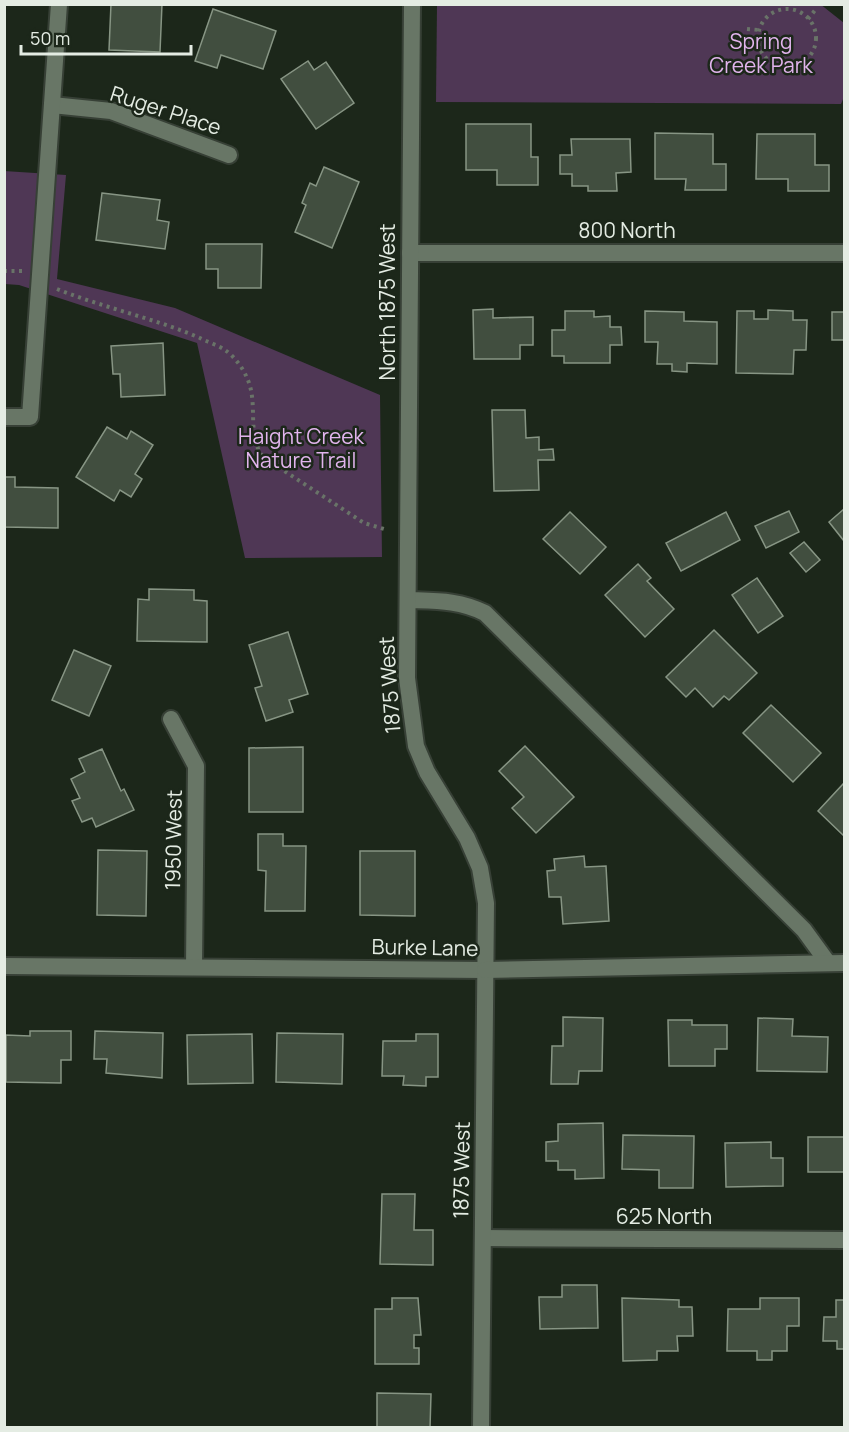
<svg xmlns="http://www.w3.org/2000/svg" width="849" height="1432" viewBox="0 0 849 1432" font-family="Manrope,sans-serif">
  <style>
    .green { fill: #4f3755 }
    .building { fill: #414e3f; stroke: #879584; stroke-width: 1.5 }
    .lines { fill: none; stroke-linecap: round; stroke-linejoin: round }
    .minor-casing { stroke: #374036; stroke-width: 20 }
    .tertiary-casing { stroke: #374036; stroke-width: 20 }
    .path { stroke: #697368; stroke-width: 4; stroke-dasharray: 3 4.5; stroke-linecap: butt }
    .minor { stroke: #687666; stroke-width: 16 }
    .tertiary { stroke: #687666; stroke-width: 16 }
    .labels { text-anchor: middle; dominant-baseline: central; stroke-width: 5; stroke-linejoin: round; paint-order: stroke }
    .park-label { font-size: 21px; fill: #e1b4ed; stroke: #1c271a }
    .street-label { font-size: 21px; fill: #e4ece3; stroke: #1c271a }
  </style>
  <rect width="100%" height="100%" fill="#1c271a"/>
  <!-- green -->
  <g class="green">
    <polygon points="820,4 844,23 844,97 841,104 436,102 437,5"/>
    <polygon points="4,171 66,175 57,279 175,308 380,395 382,557 245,558 197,343 19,285 5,284"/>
  </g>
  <!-- building -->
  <g class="building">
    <polygon points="111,4 162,4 160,52 109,50"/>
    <polygon points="213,9 276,31 263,69 221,55 217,68 195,61"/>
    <polygon points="308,61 314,70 326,62 354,103 316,129 281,79"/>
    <polygon points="466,124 531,124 531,157 538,157 538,185 497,185 497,170 466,170"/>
    <polygon points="655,133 713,134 713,164 726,164 726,190 685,190 686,179 655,179"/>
    <polygon points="757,134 815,134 815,165 829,165 829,191 788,191 788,179 756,179"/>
    <polygon points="571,139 630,139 631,172 616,173 617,191 588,191 588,186 572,186 572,174 560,174 560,155 572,155"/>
    <polygon points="324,167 359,182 332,248 295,232 306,205 302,203 310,183 316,186"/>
    <polygon points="102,193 160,200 157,220 169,222 165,249 96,240"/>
    <polygon points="206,244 262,244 261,288 218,288 218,269 206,269"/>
    <polygon points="493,309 493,318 533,317 533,345 520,345 520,359 474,359 473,310"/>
    <polygon points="768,310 793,311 793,320 807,320 806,350 794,350 793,374 736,373 737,311 754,311 754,319 768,319"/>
    <polygon points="565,311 594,311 594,317 610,316 610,327 621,327 622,345 610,345 610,363 564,363 564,356 552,356 552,330 565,330"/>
    <polygon points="645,311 684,312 684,321 717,322 717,364 687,363 687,372 672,371 672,364 657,364 658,342 645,342"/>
    <polygon points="832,312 844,312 844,362 844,340 832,340"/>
    <polygon points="163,343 165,395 121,397 120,374 113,374 111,346"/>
    <polygon points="492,410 525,410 526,438 539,437 539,450 553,449 554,460 538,460 539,490 494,491"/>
    <polygon points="107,427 127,439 131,431 153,445 135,474 142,479 131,497 120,490 114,501 76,477"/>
    <polygon points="4,477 15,477 15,487 58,488 58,528 4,527"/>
    <polygon points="844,509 844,541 829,522"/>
    <polygon points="789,511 799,532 766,548 755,526"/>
    <polygon points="570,512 606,547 580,574 543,539"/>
    <polygon points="726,512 740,540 681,571 666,543"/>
    <polygon points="804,542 820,560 806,572 790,553"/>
    <polygon points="638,564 651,578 647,581 674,609 645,637 605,595"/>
    <polygon points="757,578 783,616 758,633 732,595"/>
    <polygon points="149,589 194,590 194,600 207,601 207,642 137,641 138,599 149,600"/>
    <polygon points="714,630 757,673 729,700 724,696 713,707 695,688 686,697 666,677"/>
    <polygon points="288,632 308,694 289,700 293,712 266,721 255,688 262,686 249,645"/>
    <polygon points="74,650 111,666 89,716 52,700"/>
    <polygon points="771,705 821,753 793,782 743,733"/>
    <polygon points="525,746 574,797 536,833 512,808 524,797 499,771"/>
    <polygon points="303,747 303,812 249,812 249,748"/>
    <polygon points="102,749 121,791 124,789 134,810 96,827 92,818 82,822 72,801 80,798 71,779 85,772 79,759"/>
    <polygon points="844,783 844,836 818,811"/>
    <polygon points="258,834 283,834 283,846 306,846 305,911 265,911 266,871 258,870"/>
    <polygon points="98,850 147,851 146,916 97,915"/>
    <polygon points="360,851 415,851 415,916 360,915"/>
    <polygon points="584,856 585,867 606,866 609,921 563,924 561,897 549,897 547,871 555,870 554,859"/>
    <polygon points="563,1017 603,1018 602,1071 579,1071 578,1084 551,1084 552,1046 563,1046"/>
    <polygon points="758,1018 793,1019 792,1036 828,1037 827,1072 757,1071"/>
    <polygon points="668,1020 692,1020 692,1025 727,1025 727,1049 715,1049 715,1066 669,1066"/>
    <polygon points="30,1031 71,1031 71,1060 61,1060 61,1083 6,1082 6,1035 30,1036"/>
    <polygon points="95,1031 163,1033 162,1078 106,1073 107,1059 94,1059"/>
    <polygon points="277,1033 343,1034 342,1084 276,1082"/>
    <polygon points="252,1034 253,1083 188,1084 187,1035"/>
    <polygon points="416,1034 438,1034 438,1077 426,1077 426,1086 403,1085 404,1076 382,1076 383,1041 416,1041"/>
    <polygon points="603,1123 604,1178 575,1179 575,1170 558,1170 558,1161 546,1161 546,1142 558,1141 558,1124"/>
    <polygon points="623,1135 694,1136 693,1188 659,1188 659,1170 622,1169"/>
    <polygon points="808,1137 844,1137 844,1190 844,1172 808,1172"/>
    <polygon points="771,1142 771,1158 783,1158 783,1186 726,1187 725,1143"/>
    <polygon points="382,1194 415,1194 414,1230 433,1230 433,1265 380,1264"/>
    <polygon points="562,1285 597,1285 598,1328 540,1329 539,1297 562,1297"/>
    <polygon points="392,1298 418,1298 421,1335 414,1335 414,1348 419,1348 419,1364 375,1364 375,1309 392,1309"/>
    <polygon points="622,1298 679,1300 679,1307 692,1307 693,1336 677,1336 678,1351 657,1351 657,1360 623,1361"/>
    <polygon points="760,1298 799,1298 799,1326 787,1326 787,1351 772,1351 772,1360 757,1360 757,1351 727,1351 728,1309 760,1309"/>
    <polygon points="836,1300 844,1300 844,1349 837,1349 837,1341 823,1341 824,1317 836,1317"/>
    <polygon points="377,1393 431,1394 430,1428 377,1428"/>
  </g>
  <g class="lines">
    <defs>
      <g id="minor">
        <polyline points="52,105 111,111 229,155"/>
        <polyline points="410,253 844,253"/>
        <polyline points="4,417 30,417 59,4"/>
        <path d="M408,600c28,1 51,0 77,13l319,317 24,33"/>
        <polyline points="171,719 196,766 194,967"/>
        <polyline points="4,966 485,970"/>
        <polyline points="483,1238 844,1240"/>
      </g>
      <g id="tertiary">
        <polyline points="412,4 407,678 416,746 427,772 467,838 480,868 486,903 481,1428"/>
        <polyline points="485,970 844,963"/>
      </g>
    </defs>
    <!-- minor casing -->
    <use href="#minor" class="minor-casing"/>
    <!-- tertiary casing -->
    <use href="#tertiary" class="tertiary-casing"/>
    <!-- path -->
    <g class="path">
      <circle cx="787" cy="38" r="29"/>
      <polyline points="808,19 816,9"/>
      <polyline points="747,29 759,30"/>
      <polyline points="4,271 22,271"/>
      <path d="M57,289c47,19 97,29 143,49 7,4 18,7 25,12 9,6 18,18 22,28 12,25 -1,57 16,79l101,66 20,6"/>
    </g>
    <!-- minor -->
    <use href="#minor" class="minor"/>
    <!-- tertiary -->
    <use href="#tertiary" class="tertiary"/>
  </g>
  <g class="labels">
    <!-- park labels -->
    <g class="park-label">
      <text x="761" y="41">Spring<tspan x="761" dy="24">Creek Park</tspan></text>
      <text x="301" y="436">Haight Creek<tspan x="301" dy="24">Nature Trail</tspan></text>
    </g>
    <!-- street labels -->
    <g class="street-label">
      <text transform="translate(166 110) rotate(18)">Ruger Place</text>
      <text x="627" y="230">800 North</text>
      <text transform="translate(387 302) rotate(-90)">North 1875 West</text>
      <text transform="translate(389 685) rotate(-94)">1875 West</text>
      <text transform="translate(173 840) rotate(-89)">1950 West</text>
      <text transform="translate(425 947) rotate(1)">Burke Lane</text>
      <text transform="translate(461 1170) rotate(-89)">1875 West</text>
      <text x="664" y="1216">625 North</text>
    </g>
  </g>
  <!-- border -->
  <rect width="849" height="1432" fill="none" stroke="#e4ece3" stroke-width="12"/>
  <!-- scale -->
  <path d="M21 45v9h170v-9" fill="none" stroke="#e4ece3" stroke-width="3"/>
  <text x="30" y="45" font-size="18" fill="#e4ece3" stroke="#1c271a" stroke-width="4.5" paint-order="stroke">50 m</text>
</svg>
